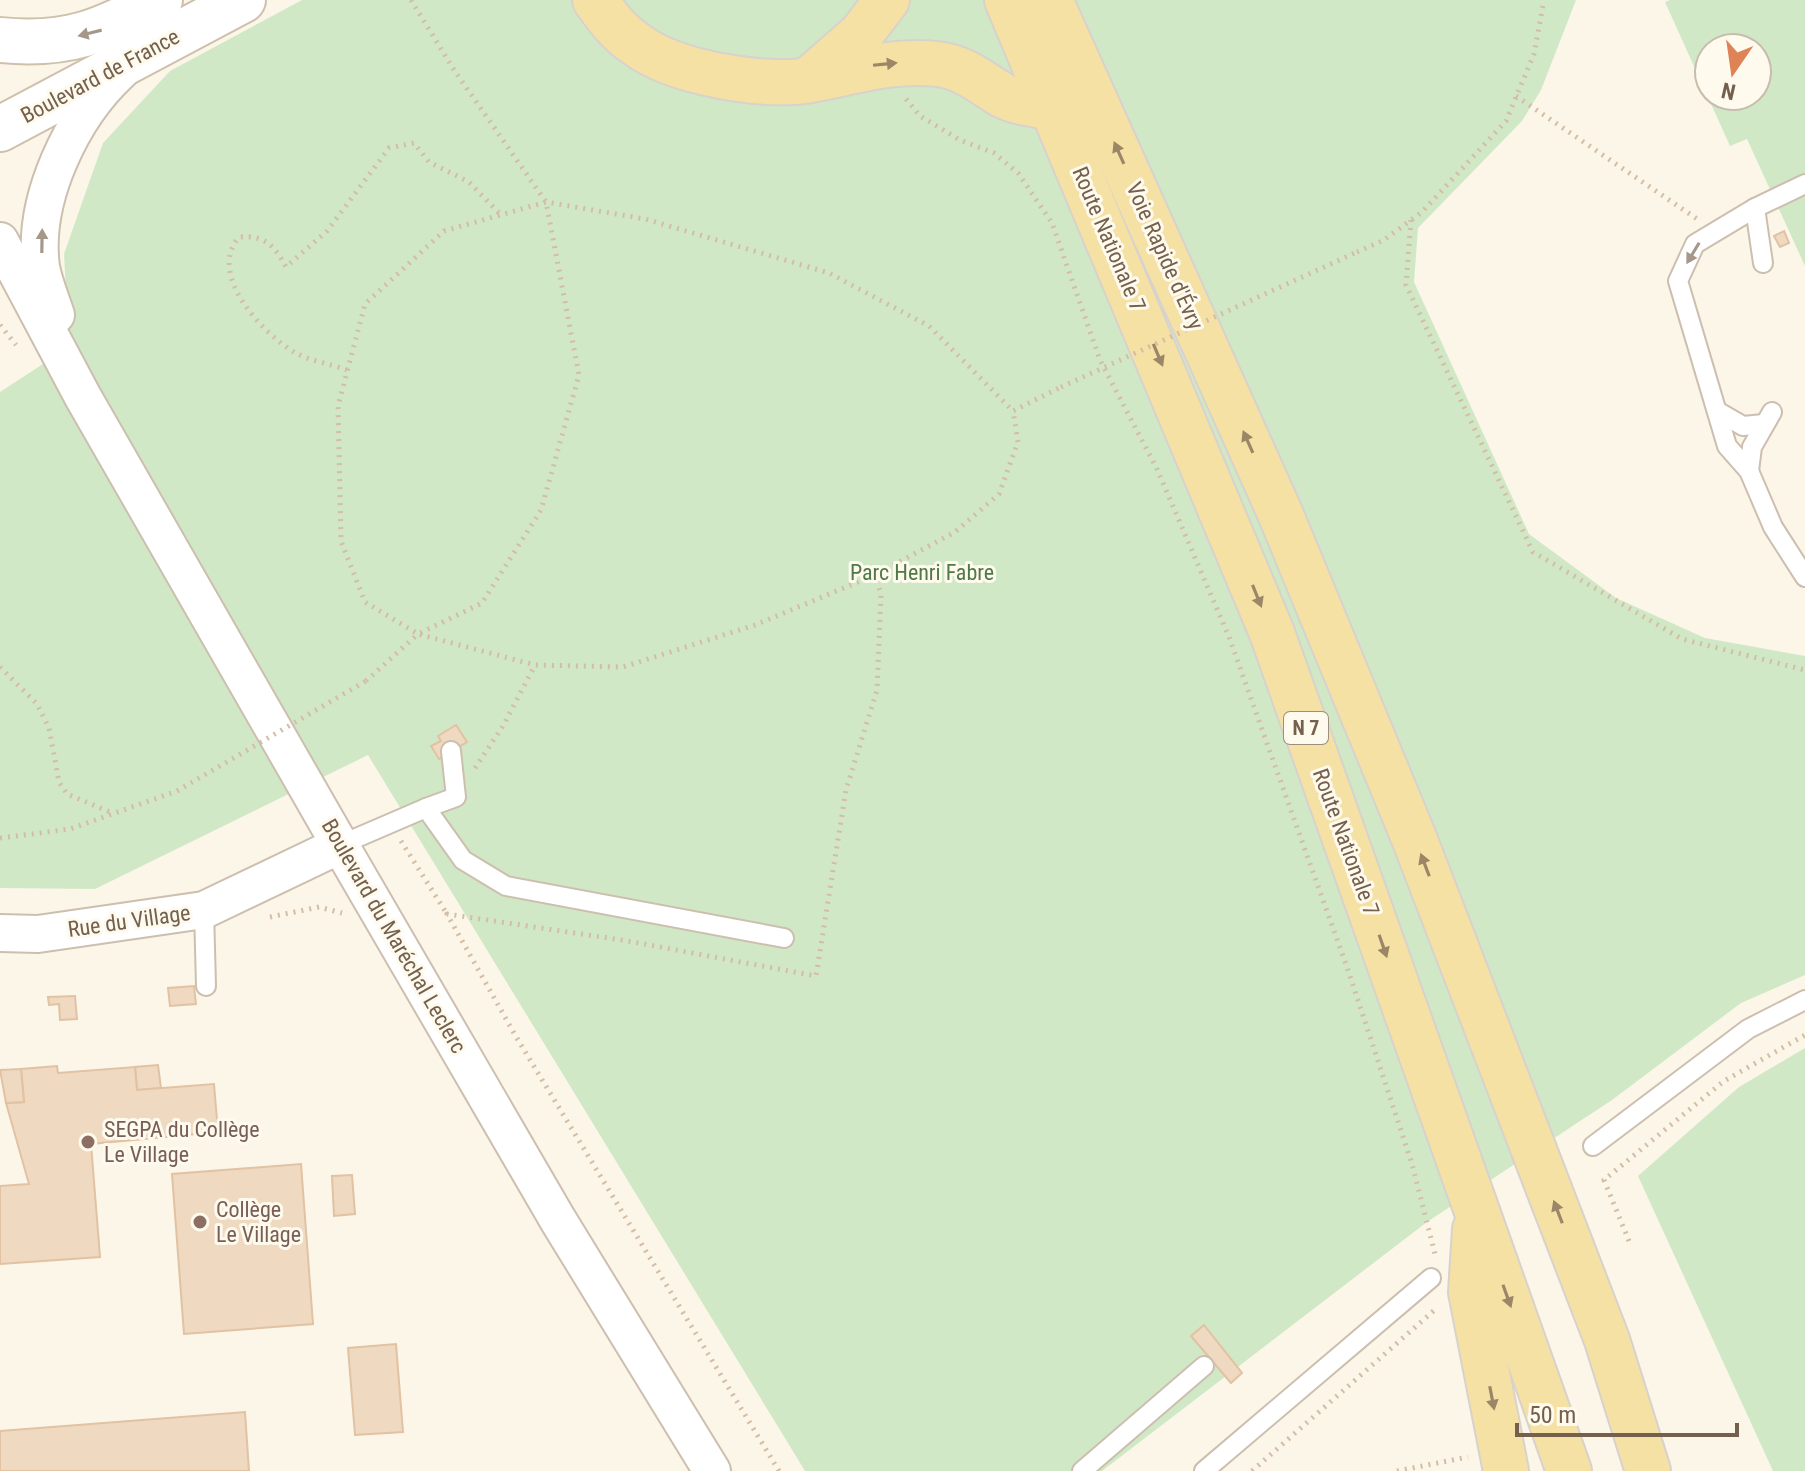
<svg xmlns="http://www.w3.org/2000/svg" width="1805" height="1471" viewBox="0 0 1805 1471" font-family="'Roboto Condensed',sans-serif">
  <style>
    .green { fill: #d1e8c7; fill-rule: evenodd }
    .building { fill: #efd9c1; stroke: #e1c2a3; stroke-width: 2 }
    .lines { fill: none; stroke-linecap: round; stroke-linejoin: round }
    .lane-casing { stroke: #cdbfaf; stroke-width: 22 }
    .street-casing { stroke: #cdbfaf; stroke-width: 40 }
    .secondary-casing { stroke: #cfc0ac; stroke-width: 48 }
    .primary-casing { stroke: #d8d2cd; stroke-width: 48 }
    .path { stroke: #d4bda4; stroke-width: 5; stroke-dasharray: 2 6; stroke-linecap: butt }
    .lane { stroke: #fff; stroke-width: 18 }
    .street { stroke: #fff; stroke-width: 36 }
    .secondary { stroke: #fff; stroke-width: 44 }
    .primary { stroke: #f6e1a5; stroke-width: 44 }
    .path-bridge { stroke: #d4bda4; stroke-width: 5; stroke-dasharray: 2 6; stroke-linecap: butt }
    .oneway { fill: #a5988b }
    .oneway2 { fill: #9b8767 }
    .education-dot { fill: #8d6e63; stroke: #fefaee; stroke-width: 3 }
    .labels { text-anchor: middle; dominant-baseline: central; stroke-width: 6; stroke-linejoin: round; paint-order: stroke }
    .shield { fill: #fefaee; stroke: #9d8e7d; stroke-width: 2 }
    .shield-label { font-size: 20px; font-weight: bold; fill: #74604d }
    .street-label { font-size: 22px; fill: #74604d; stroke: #fefaee }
    .park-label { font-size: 22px; fill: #4f7946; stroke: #fefaee }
    .education-label { font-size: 22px; fill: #785e54; stroke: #fefaee; text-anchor: start }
  </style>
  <rect width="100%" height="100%" fill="#fbf6e8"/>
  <!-- green -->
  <g class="green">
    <polygon points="302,0 1576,0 1541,90 1522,121 1418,228 1414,282 1529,534 1616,598 1705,638 1805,656 1805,975 1741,1003 1612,1100 1427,1222 1102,1471 805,1471 368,755 95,889 0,888 0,392 69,347 64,254 103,143 170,71"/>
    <path d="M1670,0h135v266l-58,-127 -17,7 -65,-144zM1709,48h48v48h-48z"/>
    <polygon points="1805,1048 1805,1471 1773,1471 1638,1176 1739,1087"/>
  </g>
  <!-- building -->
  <g class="building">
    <polygon points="1784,231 1789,243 1780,247 1774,236"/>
    <polygon points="456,725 467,742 439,759 431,746 441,741 438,736"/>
    <polygon points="194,986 196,1004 170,1006 168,988"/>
    <polygon points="75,996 77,1019 60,1020 59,1004 49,1005 48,997"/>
    <polygon points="158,1065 161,1088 137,1090 135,1067"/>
    <polygon points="57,1066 58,1073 135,1067 137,1090 214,1084 218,1132 91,1144 100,1257 0,1264 0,1186 29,1184 6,1103 24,1102 21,1069"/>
    <polygon points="21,1069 24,1102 6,1103 0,1070"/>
    <polygon points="301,1164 313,1324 184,1334 172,1174"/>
    <polygon points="352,1175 355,1214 334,1216 332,1176"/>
    <polygon points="1204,1325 1242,1373 1231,1383 1191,1336"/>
    <polygon points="396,1344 403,1432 355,1435 348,1348"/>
    <polygon points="245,1412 249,1471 0,1471 0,1431"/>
  </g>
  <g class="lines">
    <defs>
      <g id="lane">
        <polyline points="1805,184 1755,208 1695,244 1678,281 1727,446 1749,471 1773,527 1805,577"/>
        <polyline points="1755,208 1763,263"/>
        <polyline points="1717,411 1743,426 1764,424"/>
        <polyline points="1749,471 1752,447 1772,412"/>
        <polyline points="426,808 456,797 451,751"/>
        <polyline points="340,845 426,808 463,860 506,886 784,938"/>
        <polyline points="204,910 206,986"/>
        <polyline points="1593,1146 1748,1029 1805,1000"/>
        <polyline points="1082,1471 1204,1366"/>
        <polyline points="1204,1471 1431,1278"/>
      </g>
      <g id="street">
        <polyline points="0,241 83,397 340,845 558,1220 712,1471"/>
        <path d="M56,315c-5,-15 -12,-32 -15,-48 -9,-68 31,-151 80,-196"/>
        <polyline points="0,933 38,934 204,910 340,845"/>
      </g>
      <g id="secondary">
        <path d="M0,40c67,7 103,-9 160,-40"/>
        <polyline points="0,129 243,0"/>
      </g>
      <g id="primary">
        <path d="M595,0c12,17 23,32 41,44 38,29 128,44 175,36 44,-8 82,-21 126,-16 27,3 43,18 65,31 15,8 37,10 53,13"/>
        <polyline points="1007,0 1272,633 1569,1471"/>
        <polyline points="1050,0 1280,513 1414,838 1607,1340 1648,1471"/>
        <polyline points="813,76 861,34 887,0"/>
        <polyline points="1475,1229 1471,1292 1506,1471"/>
      </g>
    </defs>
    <!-- lane casing -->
    <use href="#lane" class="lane-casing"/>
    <!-- street casing -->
    <use href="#street" class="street-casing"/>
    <!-- secondary casing -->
    <use href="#secondary" class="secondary-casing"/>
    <!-- primary casing -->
    <use href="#primary" class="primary-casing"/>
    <!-- path -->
    <g class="path">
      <polyline points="411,0 454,70 546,202 579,375 541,510 482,603 418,634 365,602 341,541 338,406 365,304 444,231 546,202 645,219 829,273 929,326 1013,411"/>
      <polyline points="1516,96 1697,219"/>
      <polyline points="906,99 920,116 960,140 994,153 1018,173 1052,223 1100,360 1157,469 1229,637 1348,970 1412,1164 1435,1254"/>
      <polyline points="1411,220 1406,285 1533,552 1682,639 1805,670"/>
      <polyline points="1357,252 1384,240 1422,212 1506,121 1534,54 1544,0"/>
      <polyline points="0,325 16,345"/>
      <path d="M347,370c-16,-6 -38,-9 -53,-18 -33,-20 -87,-78 -55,-115 26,-2 35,8 47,30l41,-36 62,-83 25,-5 15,19 40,20 32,33"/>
      <polyline points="0,667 37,704 49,728 59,782 67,794 110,812"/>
      <polyline points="366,681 418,634 535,665 623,667 755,625 875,575 955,532 999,494 1018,442 1013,411 1061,387"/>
      <polyline points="475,768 503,726 535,665"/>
      <polyline points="0,838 70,829 177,791"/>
      <polyline points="401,841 447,914"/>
      <polyline points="270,917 319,907 342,913"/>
      <polyline points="1629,1241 1604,1180 1724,1081 1805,1035"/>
      <polyline points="779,1471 515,1035 447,914 628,941 816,976 846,790 877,690 881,594 875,575"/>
      <polyline points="1252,1471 1438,1307"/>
      <polyline points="1397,1471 1468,1457"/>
    </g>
    <!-- lane -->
    <use href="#lane" class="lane"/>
    <!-- street -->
    <use href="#street" class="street"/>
    <!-- secondary -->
    <use href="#secondary" class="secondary"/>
    <!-- primary -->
    <use href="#primary" class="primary"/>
    <!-- path-bridge -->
    <g class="path-bridge">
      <polyline points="1061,387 1357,252"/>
      <polyline points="177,791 366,681"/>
    </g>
  </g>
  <!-- one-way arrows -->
  <defs><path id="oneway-solid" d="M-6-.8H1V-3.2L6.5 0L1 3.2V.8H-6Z" transform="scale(2)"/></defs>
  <g class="oneway">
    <use href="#oneway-solid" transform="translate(90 33) rotate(166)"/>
    <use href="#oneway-solid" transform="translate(42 241) rotate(-89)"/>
    <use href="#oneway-solid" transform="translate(1693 253) rotate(121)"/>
  </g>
  <g class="oneway2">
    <use href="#oneway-solid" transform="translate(885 64) rotate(-6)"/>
    <use href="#oneway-solid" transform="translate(1119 153) rotate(-114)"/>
    <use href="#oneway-solid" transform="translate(1158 355) rotate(67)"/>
    <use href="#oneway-solid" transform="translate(1248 442) rotate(-114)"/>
    <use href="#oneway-solid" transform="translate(1257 596) rotate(68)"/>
    <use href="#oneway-solid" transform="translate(1425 865) rotate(-111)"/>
    <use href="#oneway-solid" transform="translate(1383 946) rotate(71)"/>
    <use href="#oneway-solid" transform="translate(1558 1212) rotate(-111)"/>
    <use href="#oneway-solid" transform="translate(1507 1296) rotate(70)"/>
    <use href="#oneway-solid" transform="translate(1492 1398) rotate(79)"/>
  </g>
  <!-- markers -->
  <g class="education-dot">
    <circle cx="88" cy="1142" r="8"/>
    <circle cx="200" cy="1222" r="8"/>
  </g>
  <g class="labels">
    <!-- shield labels -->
    <rect class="shield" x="1284" y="712" width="44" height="32" rx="6"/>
    <g class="shield-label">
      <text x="1306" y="728">N 7</text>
    </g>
    <!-- street labels -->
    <g class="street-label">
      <text transform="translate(100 76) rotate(-28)">Boulevard de France</text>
      <text transform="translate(1109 239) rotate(67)">Route Nationale 7</text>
      <text transform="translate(1165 256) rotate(66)">Voie Rapide d'Évry</text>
      <text transform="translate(1346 842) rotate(70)">Route Nationale 7</text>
      <text transform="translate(129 921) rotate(-8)">Rue du Village</text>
      <text transform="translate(394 936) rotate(60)">Boulevard du Maréchal Leclerc</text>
    </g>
    <!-- park labels -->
    <g class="park-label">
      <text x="922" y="572">Parc Henri Fabre</text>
    </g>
    <!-- education labels -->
    <g class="education-label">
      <text x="104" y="1129">SEGPA du Collège<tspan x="104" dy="25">Le Village</tspan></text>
      <text x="216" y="1209">Collège<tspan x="216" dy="25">Le Village</tspan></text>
    </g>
  </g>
  <!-- north arrow -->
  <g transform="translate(1733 72) rotate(193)"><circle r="38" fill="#fefaee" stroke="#c7bcae" stroke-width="2"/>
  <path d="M0-6L14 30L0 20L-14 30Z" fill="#de8355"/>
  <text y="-12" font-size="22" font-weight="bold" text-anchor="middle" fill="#74604d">N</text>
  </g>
  <!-- scale -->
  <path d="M1517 1423v12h220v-12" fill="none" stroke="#74604d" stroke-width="4"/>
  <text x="1529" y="1423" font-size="24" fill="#74604d" stroke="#fefaee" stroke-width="6" paint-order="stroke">50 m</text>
</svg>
